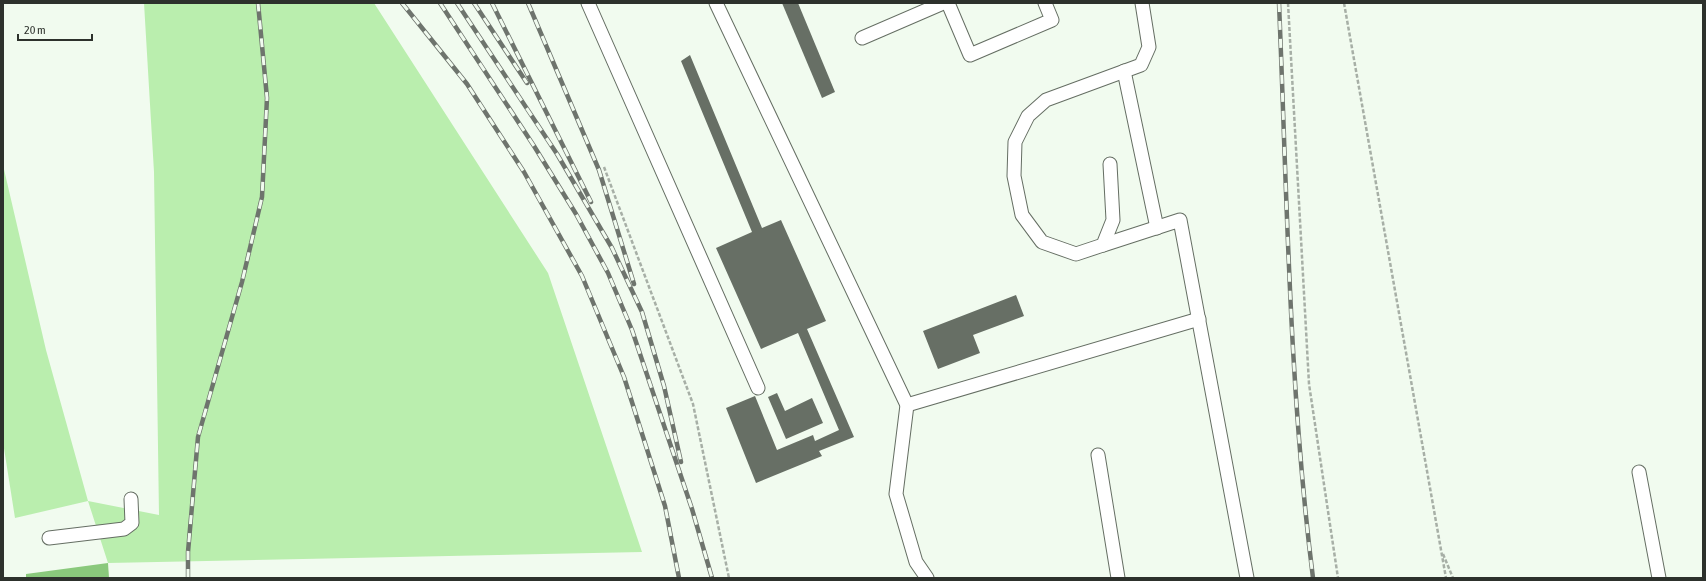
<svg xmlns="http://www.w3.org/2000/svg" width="1706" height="581" viewBox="0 0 1706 581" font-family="'Asap Condensed',sans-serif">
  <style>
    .green { fill: #baeeae }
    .forest { fill: #8ac97c }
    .building { fill: #676f65 }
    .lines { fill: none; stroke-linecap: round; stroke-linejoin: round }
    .service-casing { stroke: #656e63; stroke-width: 15 }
    .path { stroke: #a7afa6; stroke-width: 2.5; stroke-dasharray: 4 2; stroke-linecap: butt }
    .service { stroke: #fff; stroke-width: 13 }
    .rail-casing { stroke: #6e746d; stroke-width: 4.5 }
    .rail { stroke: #f1fbef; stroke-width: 3; stroke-dasharray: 9; stroke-linecap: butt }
  </style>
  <rect width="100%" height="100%" fill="#f1fbef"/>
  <!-- green -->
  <polygon class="green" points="144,3 374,3 548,273 642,552 108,563 88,501 15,518 3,442 3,165 46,350 88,501 159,515 154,172"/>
  <!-- forest -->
  <polygon class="forest" points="108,563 109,578 26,578 26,574"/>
  <!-- building -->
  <g class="building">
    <polygon points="782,3 798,3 835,92 822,98"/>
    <polygon points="690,55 762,228 781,220 826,321 807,329 854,437 819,451 822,456 756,483 726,408 755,396 777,450 813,435 815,441 839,430 798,333 761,349 716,248 752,232 681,61"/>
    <polygon points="1016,295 1024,316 973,335 980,353 938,369 923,331"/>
    <polygon points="777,393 785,411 812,398 823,423 786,439 768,397"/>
  </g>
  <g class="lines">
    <defs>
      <g id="service">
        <polyline points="588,3 758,388"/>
        <polyline points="716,3 907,405 896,494 916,562 927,578"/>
        <polyline points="948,3 970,55 1052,20 1045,3"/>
        <polyline points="862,38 943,3"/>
        <polyline points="1124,71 1157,228"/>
        <polyline points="1110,164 1113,220 1103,245 1076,254 1042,242 1022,215 1014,176 1015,142 1028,116 1046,100 1141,65 1149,47 1142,3"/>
        <polyline points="1103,245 1180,220 1247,578"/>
        <polyline points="907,405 1199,319"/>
        <polyline points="1098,455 1118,578"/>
        <polyline points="1639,472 1659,578"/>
        <polyline points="49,538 124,529 132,523 131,499"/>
      </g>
    </defs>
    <!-- service casing -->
    <use href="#service" class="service-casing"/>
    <!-- path -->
    <g class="path">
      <polyline points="1288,3 1309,384 1338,578"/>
      <polyline points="1344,3 1446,578"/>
      <polyline points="604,167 693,404 729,578"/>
      <polyline points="1443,554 1453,578"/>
    </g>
    <!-- service -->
    <use href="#service" class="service"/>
    <defs>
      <g id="rail">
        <polyline points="402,3 467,84 524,172 582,276 624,377 665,506 679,578"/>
        <polyline points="440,3 534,146 576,214 608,273 632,330 692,509 712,578"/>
        <polyline points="457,3 557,154 612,248 642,312 664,386 681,462"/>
        <polyline points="474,3 527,83"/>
        <polyline points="492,3 591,202"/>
        <polyline points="528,3 599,170 634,284"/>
        <path d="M1279,3c8,191 10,385 34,575"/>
        <polyline points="188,578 188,552 198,437 242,282 262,197 267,98 258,3"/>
      </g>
    </defs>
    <!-- rail casing -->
    <use href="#rail" class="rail-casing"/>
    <!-- rail -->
    <use href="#rail" class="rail"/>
  </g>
  <!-- border -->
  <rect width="1706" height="581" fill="none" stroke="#2d312c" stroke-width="8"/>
  <!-- scale -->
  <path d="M18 34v6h74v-6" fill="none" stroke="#2d312c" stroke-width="2"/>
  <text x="24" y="34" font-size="12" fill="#2d312c" stroke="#f1fbef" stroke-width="3" paint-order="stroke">20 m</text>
</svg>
